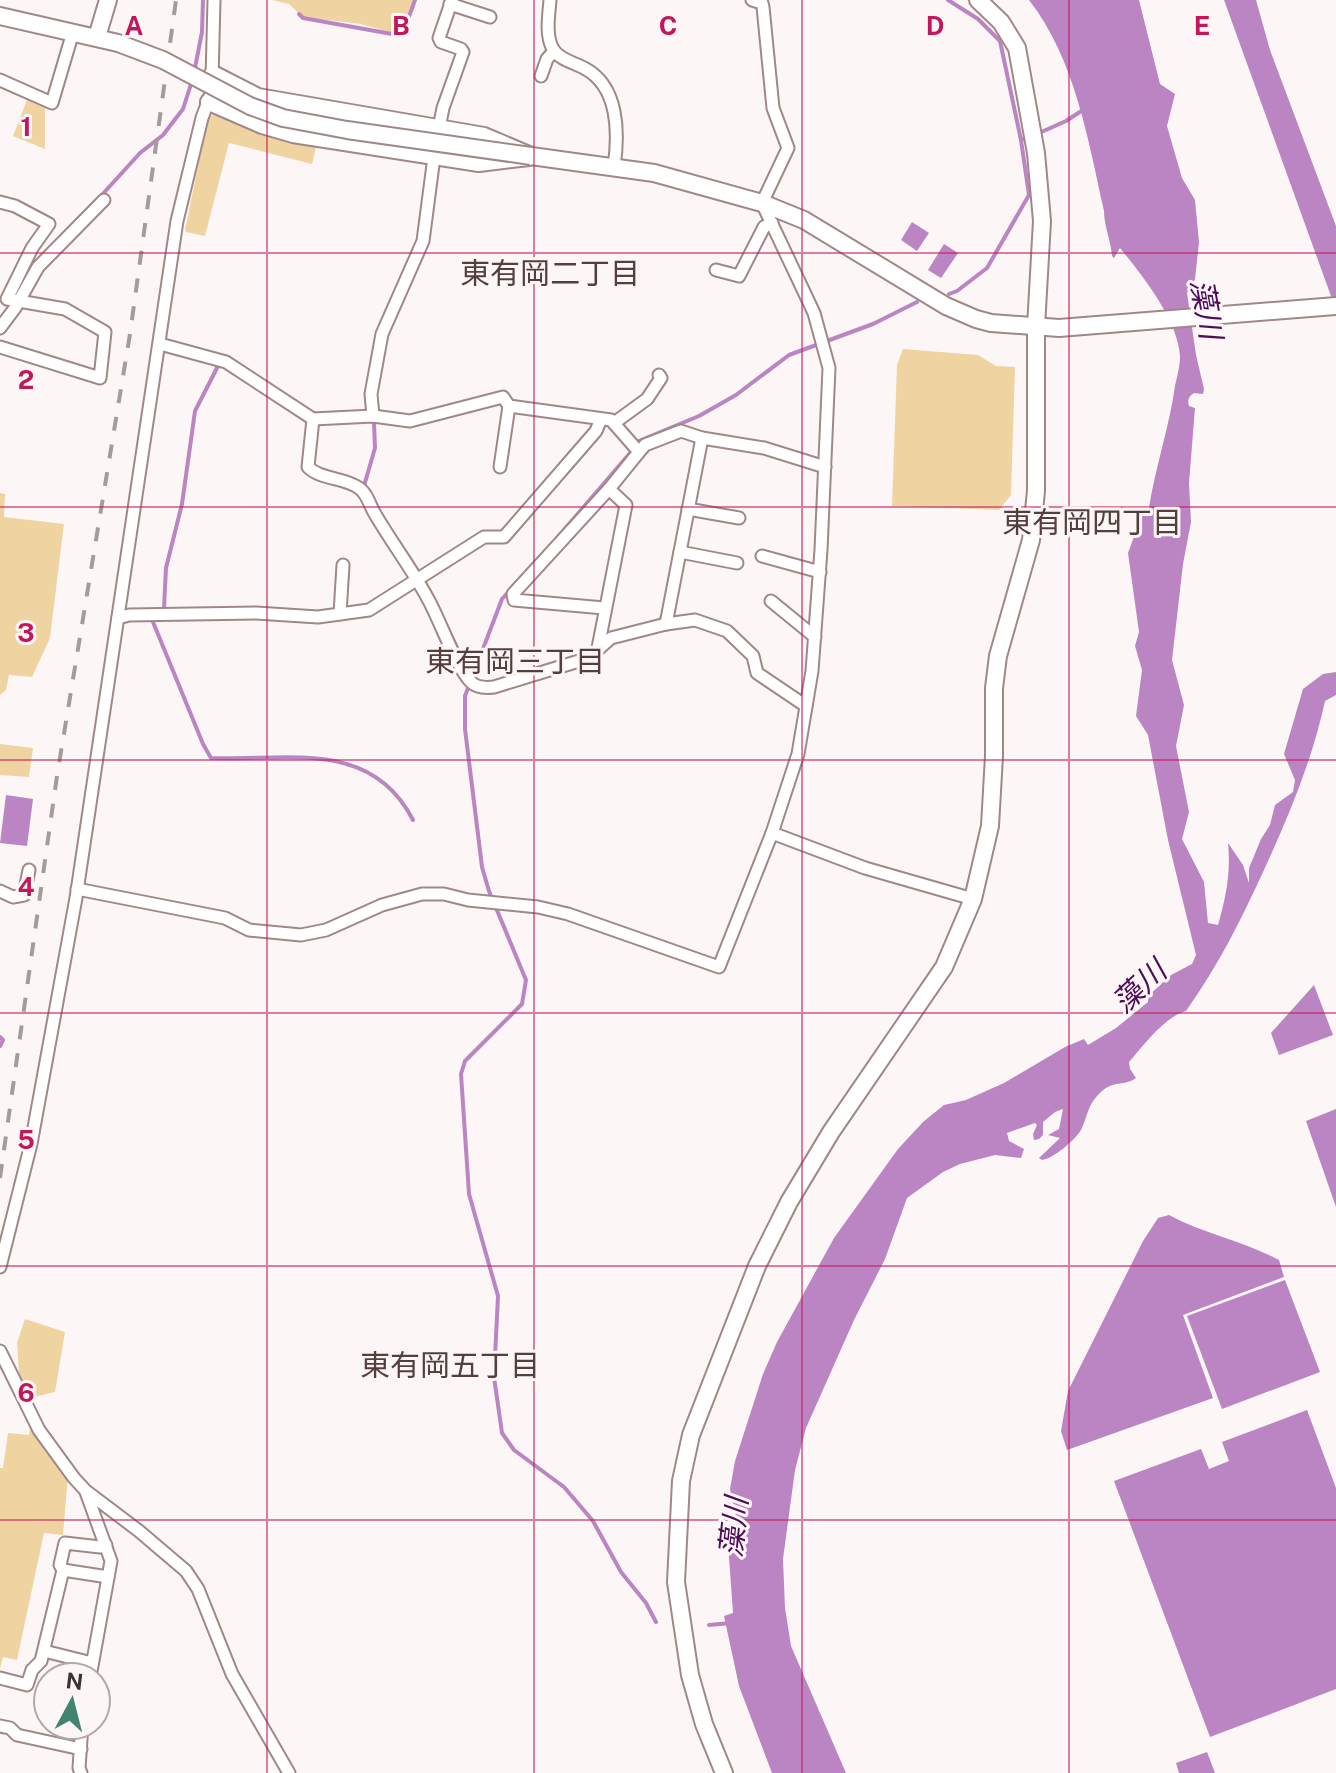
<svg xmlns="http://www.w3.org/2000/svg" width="1336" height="1773" viewBox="0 0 1336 1773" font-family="'Public Sans','Noto Sans JP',sans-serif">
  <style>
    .green { fill: #efd4a1 }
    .water { fill: #ba85c2 }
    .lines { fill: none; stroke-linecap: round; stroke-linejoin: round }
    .stream { stroke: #ba85c2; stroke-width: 4 }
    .street-casing { stroke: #a08886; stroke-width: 15 }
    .secondary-casing { stroke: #a08886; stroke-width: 20 }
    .street { stroke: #fff; stroke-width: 11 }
    .secondary { stroke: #fff; stroke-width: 16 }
    .rail { stroke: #a39c9b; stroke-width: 4; stroke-dasharray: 14 14; stroke-linecap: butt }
    .secondary-bridge-casing { stroke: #a08886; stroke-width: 20; stroke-linecap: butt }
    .secondary-bridge { stroke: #fff; stroke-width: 16 }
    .grid { fill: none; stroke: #c2185b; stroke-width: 2; stroke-opacity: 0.55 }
    .labels { text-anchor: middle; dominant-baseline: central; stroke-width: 6; stroke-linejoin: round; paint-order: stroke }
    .neighbourhood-label { font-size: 30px; fill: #543f3e; stroke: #fcf7f6 }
    .water-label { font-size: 30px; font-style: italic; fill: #4f0d59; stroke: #fcf7f6 }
    .grid-label { font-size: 26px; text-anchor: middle; font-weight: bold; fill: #c2185b; stroke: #fcf7f6; stroke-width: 6; stroke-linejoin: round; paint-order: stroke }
  </style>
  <rect width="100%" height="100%" fill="#fcf7f6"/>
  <!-- green -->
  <g class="green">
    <polygon points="272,0 413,0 400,35 361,24 303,17 289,4"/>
    <polygon points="27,100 45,108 45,149 13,136"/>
    <polygon points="220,112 315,143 316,147 312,164 229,143 205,236 186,232 185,230 208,117"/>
    <polygon points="903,349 978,355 996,366 1015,367 1011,495 999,510 892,506 897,365"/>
    <polygon points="0,493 5,494 4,517 64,524 50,638 32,677 9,675 6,690 0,695"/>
    <polygon points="0,744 33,748 29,777 0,775"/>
    <polygon points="25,1319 65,1332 55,1392 30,1398 19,1374 17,1343"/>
    <polygon points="30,1427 68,1475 63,1535 44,1533 17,1660 3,1657 0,1669 0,1468 3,1468 8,1433 29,1435"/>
  </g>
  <!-- water -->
  <g class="water">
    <path d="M1029,0h110l21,84 15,10 -8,32 15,52 13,22 4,42 -4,37 -8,14 9,62 8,34 -1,5 -9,-1c-5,3 -7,7 -5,13l6,2 -6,75 2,39 -8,42 -11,96 12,45 -8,41 13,66 -7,27 22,43 4,41 10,2c8,-27 13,-53 10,-82l15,22 6,18v-15l12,-29 9,-14 5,-20 18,-13 2,-12 -11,-26 19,-65 20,-15 13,-2v23l-11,6c-13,60 -36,114 -61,169 -23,50 -46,96 -78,141 -22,6 -42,34 -57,51l1,7 6,9c-15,10 -23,0 -39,18 -10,11 -10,22 -16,34 -6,10 -28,29 -39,30l-3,-2 21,-20 -12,-3 11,-6 4,-20 -8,3 -12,10v13l-4,4 -5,1 -1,-6 4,-9 -2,-2 -28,10 2,8 15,8 -3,9 -26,-3 -35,9 -17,8 -36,26 -22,61 -31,61 -48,108 -11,42 -12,89 2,49 6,38 55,127h-74l-33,-87 -15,-70 9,-3 -5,-70 9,-22 -7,-32 5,-28 28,-87 14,-32 57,-104 64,-89 25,-27 21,-17 22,-5 38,-17 61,-36 19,-8 4,6 28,-17 32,-26v-6l23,-21 21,-11 4,-9 -28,-115 -20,-105 -12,-19 6,-46 -7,-24 4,-14 -11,-79 7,-19 -1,-15 4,-8 10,3c6,-43 21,-85 27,-128 2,-9 5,-20 5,-30 -2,-36 -38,-81 -60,-108l-6,10 -2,-2c-1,-16 -8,-29 -8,-45 -16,-72 -29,-152 -75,-211z"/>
    <polygon points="1224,0 1256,0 1270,50 1336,226 1336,310"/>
    <polygon points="912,222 929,233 917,251 901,240"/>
    <polygon points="944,244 958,253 941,278 928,270"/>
    <polygon points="6,795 33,799 27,846 0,843"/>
    <polygon points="1314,985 1333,1035 1279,1055 1271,1033"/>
    <polygon points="1336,1109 1336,1207 1306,1121"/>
    <path d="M1169,1215c35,19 75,26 110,45l5,17 -101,38 30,83 -146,52 -6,-19 7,-40 75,-150 15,-23z"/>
    <polygon points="1285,1280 1320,1372 1222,1409 1187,1316"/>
    <polygon points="1307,1410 1336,1488 1336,1689 1210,1737 1114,1481 1201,1449 1209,1469 1229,1461 1222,1442"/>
    <polygon points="1207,1752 1215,1773 1179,1773 1176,1763"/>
  </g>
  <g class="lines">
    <!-- stream -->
    <g class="stream">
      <polyline points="948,0 978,19 1000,41 1021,140"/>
      <polyline points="299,14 303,18 392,34"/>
      <polyline points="402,36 415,0"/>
      <polyline points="194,73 202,32 203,0"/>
      <polyline points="1037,134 1066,121 1086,108"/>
      <polyline points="100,197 140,153 163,135 183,109 192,81"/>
      <polyline points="21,287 30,270"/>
      <polyline points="949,294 957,291 987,268 1029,195 1021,140 1029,137"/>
      <polyline points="639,441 699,416 736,395 789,355 873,324 917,302"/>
      <polyline points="364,486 375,448 374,423"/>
      <polyline points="557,538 631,452"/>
      <polyline points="551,545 502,599 465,696 465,729 482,867 489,891 526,980 522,1004 465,1061 461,1074 469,1194 498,1296 494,1377 502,1433 514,1450 564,1487 593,1521 621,1572 646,1603 656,1622"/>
      <polyline points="427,587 463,660 473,673"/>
      <polyline points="164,608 166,568 182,504 195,411 218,366"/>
      <path d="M153,622l50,122 8,14c75,3 160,-20 202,62"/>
      <polyline points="0,1037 3,1040 0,1046"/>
      <polyline points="709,1625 731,1623"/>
    </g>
    <defs>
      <g id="street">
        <path d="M550,0c-1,14 -5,36 3,49 5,10 22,14 31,19 35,18 35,65 30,99"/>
        <polyline points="450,4 490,17"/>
        <polyline points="541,76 547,59 554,51"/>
        <polyline points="212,79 214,0"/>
        <polyline points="0,80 52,103 73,32"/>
        <polyline points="439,128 443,108 463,52 461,49 441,42 439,38 452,0"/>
        <polyline points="0,202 15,206 49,224 32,248 7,299 65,309 105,332 100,378 0,347"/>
        <polyline points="716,270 739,276 764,227 772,223"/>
        <polyline points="0,328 15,308 38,267 104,200"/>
        <polyline points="160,344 226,362 313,419 373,416 410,421 503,397 509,406 611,420 639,452 645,445 681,431 702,438 764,448 825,467"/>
        <polyline points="373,416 371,394 382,334 423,241 434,157"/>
        <path d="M313,419l-5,48c13,13 36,10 51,21 8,5 11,18 16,26 17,29 37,55 53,85 12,21 28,68 43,83 6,6 15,6 23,5l85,-26 14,-7 18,-16 55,-14 29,-4 32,11 26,25 4,17 49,33"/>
        <polyline points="614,423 647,399 661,378 659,375"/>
        <polyline points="500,467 509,406"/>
        <polyline points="688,509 739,518"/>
        <polyline points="680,552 737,563"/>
        <polyline points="762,556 820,572"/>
        <polyline points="771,601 815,637"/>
        <polyline points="604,608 514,600 513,594 609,489"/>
        <polyline points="340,614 343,565"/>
        <polyline points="118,618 129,615 256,613 318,617 369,610 484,537 504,537 596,431 601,419"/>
        <polyline points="666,624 702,438"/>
        <polyline points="598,648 626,505 609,489 639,452"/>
        <polyline points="772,833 865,868 973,899"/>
        <polyline points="77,889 225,918 249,930 301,935 326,930 382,905 422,894 444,894 468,900 538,907 568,914 719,967 772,833 798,754 812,671 821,550 829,368 814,313 762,203 788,148 773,108 763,7 762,3 752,0"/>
        <polyline points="0,891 13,897 24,895 29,870"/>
        <polyline points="0,1267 31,1144 76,898 177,221 202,118 210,96"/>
        <polyline points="0,1351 39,1430 74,1478 86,1491 139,1531 186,1571 198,1589 232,1674 289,1773"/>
        <polyline points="86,1492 111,1561 90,1677"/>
        <polyline points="63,1570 60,1565 65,1543 100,1547 106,1545"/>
        <polyline points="44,1651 92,1663"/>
        <polyline points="0,1678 27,1685 32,1670 41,1661 63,1570 108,1577"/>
        <polyline points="0,1726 10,1728 17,1735 81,1749"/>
        <polyline points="81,1773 79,1768 82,1725"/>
      </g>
      <g id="secondary">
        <polyline points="0,16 118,43"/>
        <polyline points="97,37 108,0"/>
        <polyline points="213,74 258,97 484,136 531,156 654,173 762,203 804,220 946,306 976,319 991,323 1059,328 1336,306"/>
        <polyline points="209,102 262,125 293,134 479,163 529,157"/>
        <polyline points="724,1773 704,1724 690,1675 676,1582 681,1481 691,1435 757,1266 789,1202 831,1132 944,967 973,899 990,826 994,756 994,688 998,656 1031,540 1036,491 1036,327 1042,221 1036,153 1017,48 1001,22 978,0"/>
      </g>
    </defs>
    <!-- street casing -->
    <use href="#street" class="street-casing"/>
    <!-- secondary casing -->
    <use href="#secondary" class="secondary-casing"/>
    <!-- street -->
    <use href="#street" class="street"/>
    <!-- secondary -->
    <use href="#secondary" class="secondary"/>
    <!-- rail -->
    <polyline class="rail" points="0,1178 57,776 130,334 176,0"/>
    <defs>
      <polyline id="secondary-bridge" points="118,43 163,60 250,106 283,118 347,130 531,156"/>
    </defs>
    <!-- secondary-bridge casing -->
    <use href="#secondary-bridge" class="secondary-bridge-casing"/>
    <!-- secondary-bridge -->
    <use href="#secondary-bridge" class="secondary-bridge"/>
  </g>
  <!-- grid -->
  <path class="grid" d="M267,0v1773M534,0v1773M802,0v1773M1069,0v1773M0,253h1336M0,507h1336M0,760h1336M0,1013h1336M0,1266h1336M0,1520h1336"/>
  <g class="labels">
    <!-- neighbourhood labels -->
    <g class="neighbourhood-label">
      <text x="550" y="273">東有岡二丁目</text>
      <text x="1092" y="522">東有岡四丁目</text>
      <text x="515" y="661">東有岡三丁目</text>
      <text x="450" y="1365">東有岡五丁目</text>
    </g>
    <!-- water labels -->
    <g class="water-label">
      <text transform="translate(1207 309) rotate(80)">藻川</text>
      <text transform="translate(1139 986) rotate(-43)">藻川</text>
      <text transform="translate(733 1527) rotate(-84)">藻川</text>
    </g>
  </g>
  <g class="grid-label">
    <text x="134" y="35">A</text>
    <text x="401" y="35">B</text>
    <text x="668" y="35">C</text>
    <text x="935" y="35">D</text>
    <text x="1202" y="35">E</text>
    <text x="26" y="136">1</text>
    <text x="26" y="389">2</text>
    <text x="26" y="642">3</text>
    <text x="26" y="896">4</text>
    <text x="26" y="1149">5</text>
    <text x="26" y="1402">6</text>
  </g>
  <!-- north arrow -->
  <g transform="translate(72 1701) rotate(7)"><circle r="38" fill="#fcf7f6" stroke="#b0a9a8" stroke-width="2"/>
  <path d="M0-6L14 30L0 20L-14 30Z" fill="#438371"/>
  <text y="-12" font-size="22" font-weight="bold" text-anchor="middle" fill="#3e3333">N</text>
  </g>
</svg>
